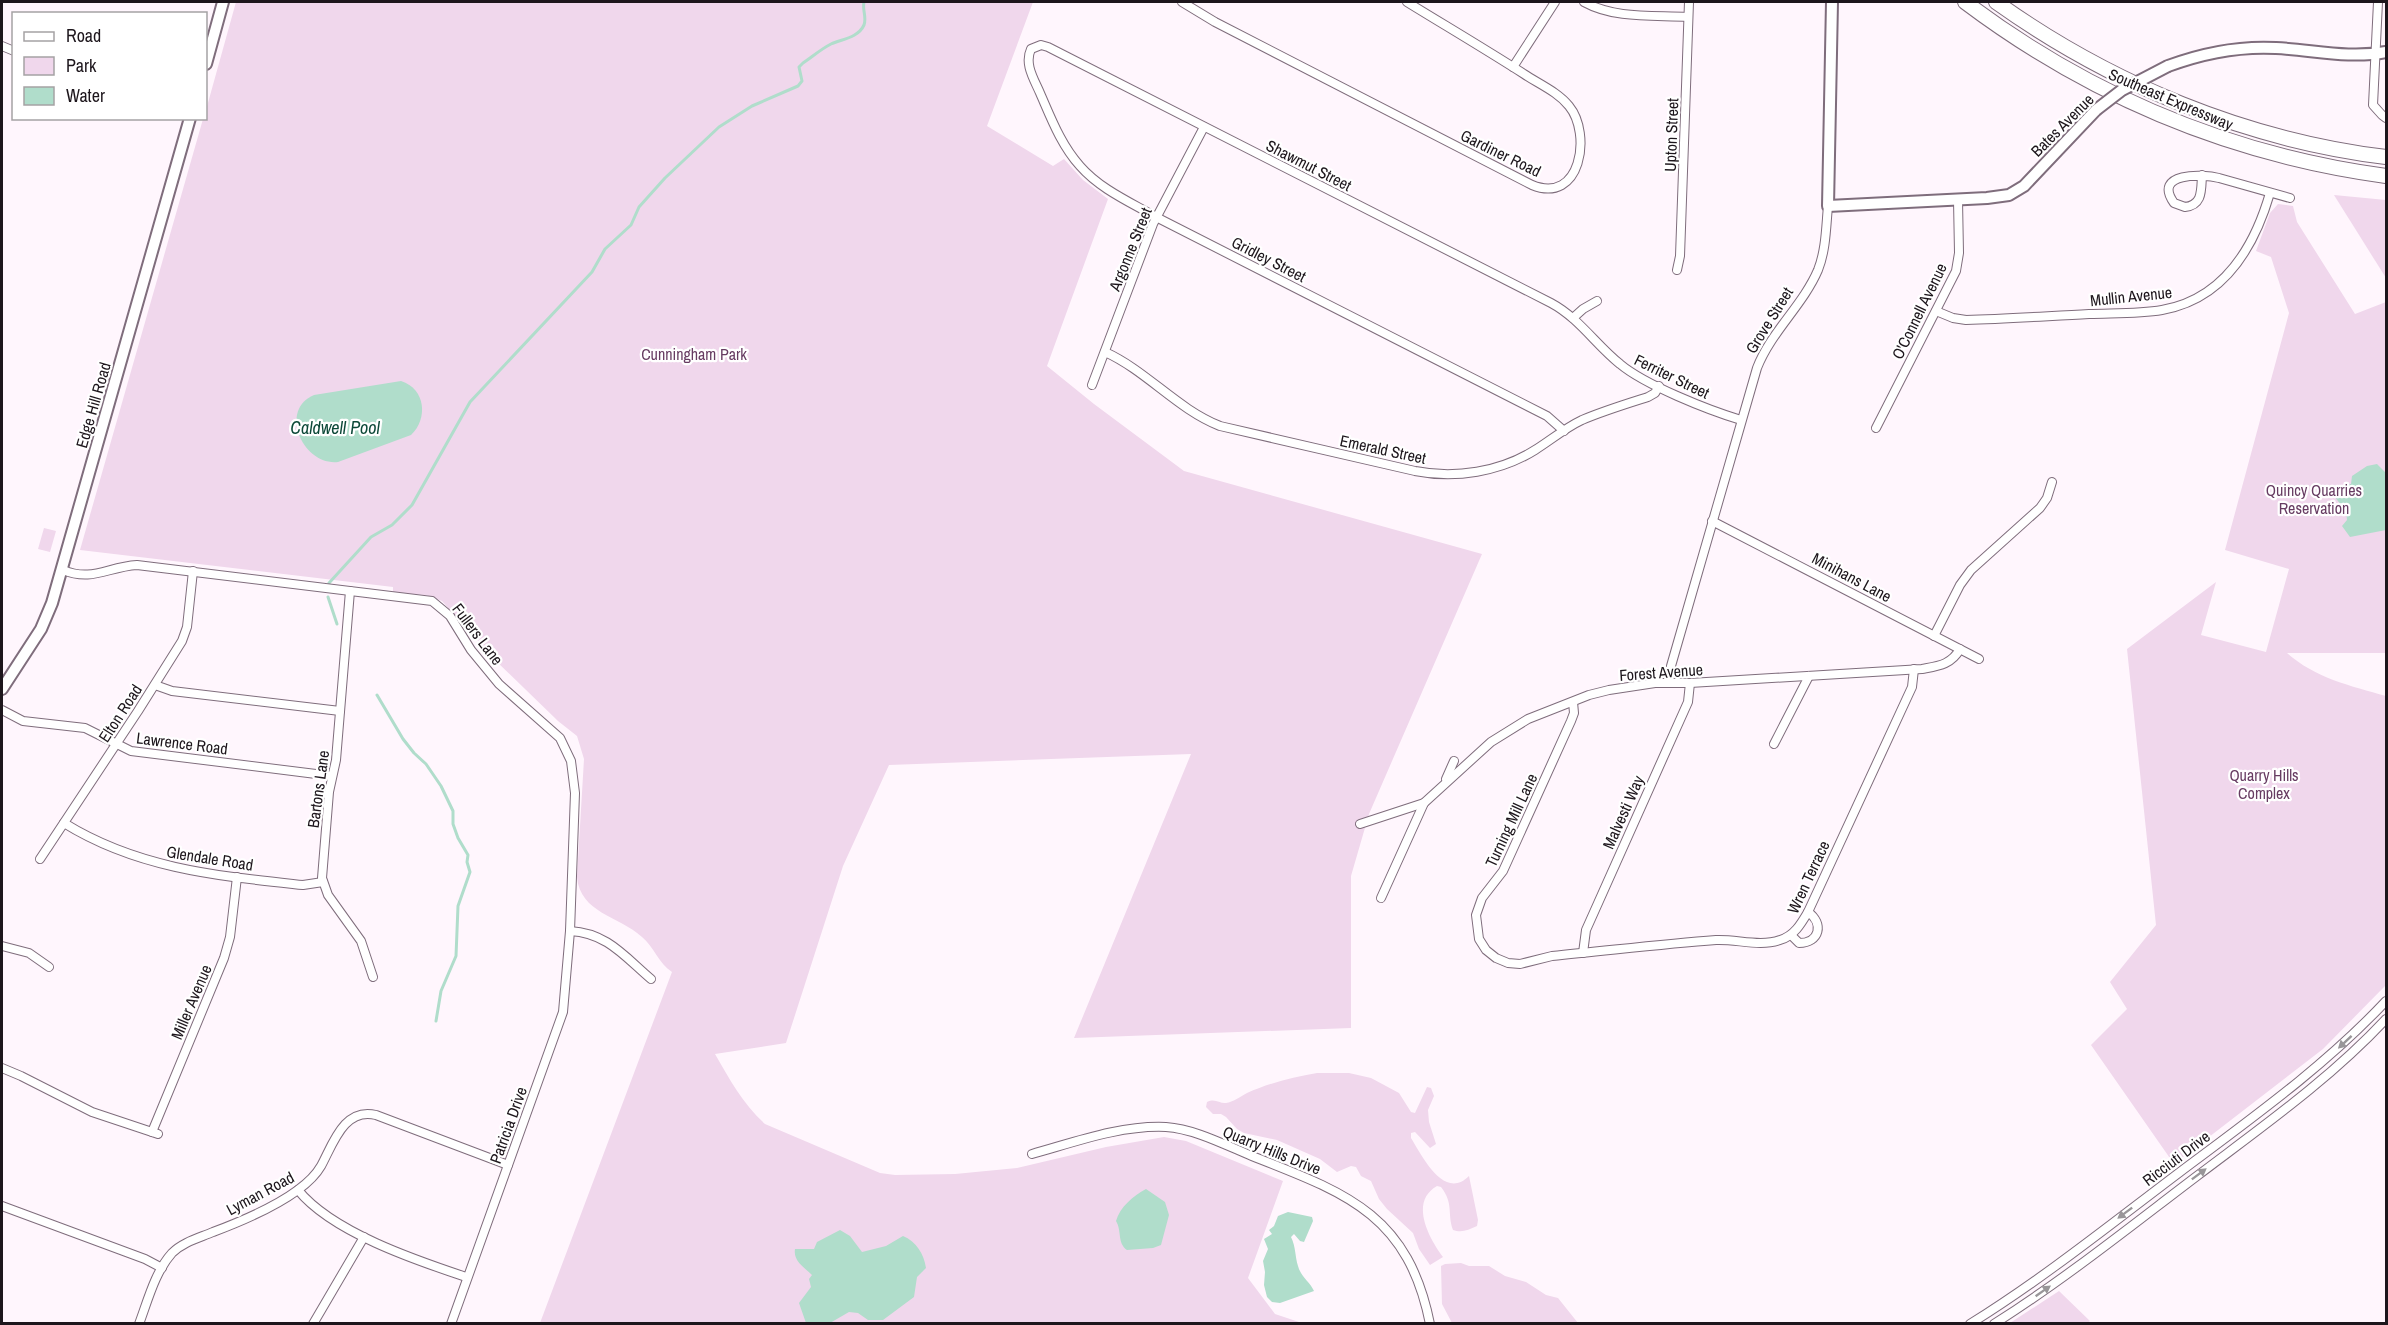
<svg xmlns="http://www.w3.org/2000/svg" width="2388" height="1325" viewBox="0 0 2388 1325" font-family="'Archivo Narrow',sans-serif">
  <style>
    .green { fill: #f0d7ec }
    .water { fill: #b0ddcb }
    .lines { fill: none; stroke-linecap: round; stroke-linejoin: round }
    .stream { stroke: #b0ddcb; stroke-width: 3 }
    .street-casing { stroke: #7f6d7c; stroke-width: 10 }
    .secondary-casing { stroke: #7f6d7c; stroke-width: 14 }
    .highway-casing { stroke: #7f6d7c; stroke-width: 16 }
    .street { stroke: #fff; stroke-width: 8 }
    .secondary { stroke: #fff; stroke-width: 10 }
    .highway { stroke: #fff; stroke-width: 14 }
    .secondary-bridge-casing { stroke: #7f6d7c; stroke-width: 14; stroke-linecap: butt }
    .secondary-bridge { stroke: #fff; stroke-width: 10 }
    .oneway { fill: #999699 }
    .labels { text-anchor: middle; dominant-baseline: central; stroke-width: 4.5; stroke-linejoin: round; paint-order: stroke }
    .street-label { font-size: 16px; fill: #1d161c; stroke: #fff }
    .park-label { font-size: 16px; fill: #673c62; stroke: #fff }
    .water-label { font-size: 18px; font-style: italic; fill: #0c4838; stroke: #fff }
  </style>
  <rect width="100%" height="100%" fill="#fff6fd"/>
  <!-- green -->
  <g class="green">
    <path d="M236,2h797l-46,124 66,40 11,-7 19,21 25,19 -61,167 47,38 90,67 298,83 -113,260 -18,62v152l-277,10 117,-284 -302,11 -46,101 -57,177 -71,11c15,26 28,50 50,70l115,49 15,2 60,-1 62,-6 89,-21 58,-10 22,4 97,40 -35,97 27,36 27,9h-762l132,-351c-13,-8 -18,-25 -30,-35 -23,-21 -62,-24 -65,-60l7,-118 -7,-23 -19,-15 -62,-60 -54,-60 -16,-6 -33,-2v-6l-313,-37 123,-431 3,-1v-8z"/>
    <polygon points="2334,195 2386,200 2386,278"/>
    <path d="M2278,204l15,2 4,16 58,92 31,-12v351h-99c28,25 64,33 99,43v289l-63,64 -149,115 -83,-119 36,-36 -17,-27 46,-57 -29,-276 89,-67 -15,53 65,17 23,-83 -64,-19 64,-237 -18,-56 -15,-6 14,-38z"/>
    <polygon points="44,528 56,531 50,552 38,549"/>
    <path d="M1317,1073h32l22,5 28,15 12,19 4,1 12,-26 4,1 3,8 -6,14 1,12 7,22 -6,4 -15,-16 -4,1v5c11,18 33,63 58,38l9,44 -1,6c-9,4 -15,7 -24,4 -6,-17 1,-26 -12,-43l-4,-1c-28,16 -8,52 6,71l-13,8 -11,-16 -6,-16 -26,-24 -8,-10 -8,-18 -10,-5 -5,-9 -5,-1 -14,6 -17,-13 -43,-19 -33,-7 -7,-4 -11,-12 -5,-3h-8l-7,-7 1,-5c10,-5 13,4 23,0 6,-2 11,-6 17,-9 22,-10 46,-16 70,-20z"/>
    <polygon points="1461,1263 1469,1266 1489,1266 1505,1276 1526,1282 1546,1295 1558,1298 1578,1323 1452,1323 1442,1304 1441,1266 1445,1264"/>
    <polygon points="2059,1291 2090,1321 2088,1323 2010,1323"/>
  </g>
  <!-- water -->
  <g class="water">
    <path d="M401,381c25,8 27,38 10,54l-73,27c-35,4 -60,-52 -24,-67z"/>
    <polygon points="2377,464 2386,473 2386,530 2350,537 2342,526 2347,520 2346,511 2334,496 2337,486 2351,484 2352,476 2367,466"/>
    <path d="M1146,1189l19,13 4,13 -8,30 -8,3 -26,2c-10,-7 -5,-19 -11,-29 4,-14 17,-25 30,-32z"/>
    <path d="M1288,1212l24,5 1,4 -9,21 -4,-1 -6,-7 -3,3c5,10 4,20 7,29 3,11 12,16 16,25l-34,12 -8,-1 -5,-5 -3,-12 1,-13 -2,-11 5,-12 -4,-10 8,-5 -3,-4 5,-4 4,-10z"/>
    <path d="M840,1230l10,6 12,16 24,-6 17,-10c13,5 21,18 23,32l-9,9 -3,20 -31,23h-15l-10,-7 -9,-1 -19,11h-24l-7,-20 12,-16 -2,-8 3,-4c-8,-8 -19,-14 -17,-26h19l3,-7z"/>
  </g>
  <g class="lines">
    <!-- stream -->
    <g class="stream">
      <path d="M329,583l42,-46 21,-12 20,-20 58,-103 122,-130 13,-23 26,-24 8,-18 26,-29 54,-51 33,-21 46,-20 4,-5 -3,-14 4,-4c9,-6 18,-14 28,-19 11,-5 27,-6 33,-19 3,-8 -2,-15 0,-23"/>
      <polyline points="328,597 337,624"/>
      <polyline points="377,695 403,739 414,753 426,764 441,786 453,811 453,824 458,838 468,855 467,862 470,872 458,906 456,956 441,991 436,1021"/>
    </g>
    <defs>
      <g id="street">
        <path d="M1182,2l33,20 317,163c49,20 60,-51 37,-79 -11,-14 -30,-22 -45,-32 -39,-25 -78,-48 -117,-72"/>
        <path d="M1584,2c31,17 69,13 104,15"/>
        <polyline points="2378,2 2373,105 2382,115 2386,118"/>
        <polyline points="2,46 14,51"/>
        <polyline points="1513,67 1555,2"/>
        <path d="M2202,175c-1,15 1,30 -17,32l-11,-4c-22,-31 29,-29 45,-25l71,20"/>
        <polyline points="1677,270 1680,256 1689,2"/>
        <path d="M1936,311l17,7 13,2c41,-1 82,-4 123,-6 24,-1 50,0 73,-4 62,-11 92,-62 108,-117"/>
        <polyline points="1573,318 1583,309 1597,301"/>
        <path d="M1105,352c42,19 72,57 115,74l195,45c40,8 85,1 120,-21 16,-10 30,-22 47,-30 21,-9 44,-16 66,-23l7,-4 4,-7"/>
        <polyline points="1092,385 1153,224 1204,127"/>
        <polyline points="1876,428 1956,271 1959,253 1958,200"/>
        <path d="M1564,431l-17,-15 -391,-199c-26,-15 -56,-28 -76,-51 -19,-21 -29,-48 -40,-73 -6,-14 -16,-29 -9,-44l10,-4 7,2 503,256c28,15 45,42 69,61 25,21 88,46 121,56"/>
        <polyline points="1712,521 1979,659"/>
        <path d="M63,570c29,12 44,-3 74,-5l295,36 18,15 21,34 28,34 61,54 11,23 4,32 -5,138 -7,81 -112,312"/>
        <polyline points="350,591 336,760 329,792 322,878 328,895 361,941 373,977"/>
        <polyline points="1934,636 1960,585 1971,570 2040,508 2047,498 2052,482"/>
        <path d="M1669,683l2,-17 86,-298c14,-36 46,-63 61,-98 8,-20 8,-43 10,-64"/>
        <polyline points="155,685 172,691 340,711"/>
        <path d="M1573,702l1,11 -3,8 -68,150 -21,27 -6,17 3,24 7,11 10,8 12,5 12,1 32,-8c54,-5 109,-12 164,-16 21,-1 44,7 64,0 14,-4 21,-16 28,-28l104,-225 2,-18"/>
        <polyline points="2,710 23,721 85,728 131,751 332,776"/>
        <polyline points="1774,744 1809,676"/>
        <polyline points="1446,779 1454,761"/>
        <path d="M64,823c74,46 155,53 239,62l20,-3"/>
        <path d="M1360,824l64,-21 67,-61 37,-23 61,-24 20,-5 46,-7h35l232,-14c16,-3 29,-4 38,-20"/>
        <polyline points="40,859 138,711 182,641 187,627 193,571"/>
        <polyline points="1381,898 1424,803"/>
        <path d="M570,931c37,2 54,25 81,48"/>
        <path d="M1791,935l8,8c21,0 25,-20 9,-31"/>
        <polyline points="2,946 29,953 49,967"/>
        <polyline points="1583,953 1586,930 1688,702 1690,683"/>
        <polyline points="2,1068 21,1076 92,1112 158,1134"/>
        <polyline points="152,1132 224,958 230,937 237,877"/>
        <path d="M1032,1154c43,-12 89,-29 134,-27 29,2 59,18 86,29 94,37 156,58 178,168"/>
        <path d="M298,1190c34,42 117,70 168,87"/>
        <polyline points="2,1206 145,1259 162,1268"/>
        <path d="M139,1324c9,-24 16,-52 33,-71 11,-11 27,-15 41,-21 32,-12 91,-36 108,-66 12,-22 23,-59 55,-51l132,50"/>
        <polyline points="313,1324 364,1237"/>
        <path d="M1970,1324c74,-46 141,-100 210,-152 72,-54 145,-106 206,-171"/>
        <path d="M1994,1324c71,-45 137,-98 203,-148 66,-50 133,-97 189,-157"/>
      </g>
      <g id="secondary">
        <polyline points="1832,2 1828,206 1987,198 2009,195 2024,186 2096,110"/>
        <polyline points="206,64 223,2"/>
        <path d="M2168,66c35,-13 71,-20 108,-18 38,2 73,11 110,4"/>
        <polyline points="2,689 41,629 52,603 190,118"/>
      </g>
      <g id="highway">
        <path d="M1965,2c125,94 266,153 421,174"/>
        <path d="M1996,2c115,82 250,138 390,155"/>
      </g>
    </defs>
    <!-- street casing -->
    <use href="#street" class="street-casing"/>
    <!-- secondary casing -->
    <use href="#secondary" class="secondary-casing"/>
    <!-- highway casing -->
    <use href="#highway" class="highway-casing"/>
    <!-- street -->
    <use href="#street" class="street"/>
    <!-- secondary -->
    <use href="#secondary" class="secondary"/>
    <!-- highway -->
    <use href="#highway" class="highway"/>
    <defs>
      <polyline id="secondary-bridge" points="2096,110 2122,90 2168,66"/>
    </defs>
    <!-- secondary-bridge casing -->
    <use href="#secondary-bridge" class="secondary-bridge-casing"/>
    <!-- secondary-bridge -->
    <use href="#secondary-bridge" class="secondary-bridge"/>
  </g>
  <!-- one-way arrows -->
  <defs><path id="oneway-solid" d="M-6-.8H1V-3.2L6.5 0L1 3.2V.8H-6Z" transform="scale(1.5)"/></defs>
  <g class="oneway">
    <use href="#oneway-solid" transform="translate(2345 1042) rotate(137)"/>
    <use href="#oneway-solid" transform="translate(2199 1174) rotate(-37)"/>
    <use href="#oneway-solid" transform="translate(2125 1213) rotate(143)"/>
    <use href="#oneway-solid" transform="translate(2043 1291) rotate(-35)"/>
  </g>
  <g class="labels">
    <!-- street labels -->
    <g class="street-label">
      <text transform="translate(2171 99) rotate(23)">Southeast Expressway</text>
      <text transform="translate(2062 125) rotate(-45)">Bates Avenue</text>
      <text transform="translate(1671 135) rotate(-88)">Upton Street</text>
      <text transform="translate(1501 153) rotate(26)">Gardiner Road</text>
      <text transform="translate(1309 165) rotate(27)">Shawmut Street</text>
      <text transform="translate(1130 249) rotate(-68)">Argonne Street</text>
      <text transform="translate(1269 259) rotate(27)">Gridley Street</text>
      <text transform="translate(2131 296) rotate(-6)">Mullin Avenue</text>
      <text transform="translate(1919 311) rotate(-64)">O'Connell Avenue</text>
      <text transform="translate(1769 320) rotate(-58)">Grove Street</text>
      <text transform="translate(1672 376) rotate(26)">Ferriter Street</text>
      <text transform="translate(93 405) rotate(-74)">Edge Hill Road</text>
      <text transform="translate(1383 449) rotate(12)">Emerald Street</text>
      <text transform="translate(1852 577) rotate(28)">Minihans Lane</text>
      <text transform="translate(478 634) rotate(53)">Fullers Lane</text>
      <text transform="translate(1661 672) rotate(-4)">Forest Avenue</text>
      <text transform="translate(120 713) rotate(-57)">Elton Road</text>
      <text transform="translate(182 743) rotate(7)">Lawrence Road</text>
      <text transform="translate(318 789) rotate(-82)">Bartons Lane</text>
      <text transform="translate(1623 812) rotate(-66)">Malvesti Way</text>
      <text transform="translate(1511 820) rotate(-65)">Turning Mill Lane</text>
      <text transform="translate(210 858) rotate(9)">Glendale Road</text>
      <text transform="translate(1808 877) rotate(-65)">Wren Terrace</text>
      <text transform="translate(191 1002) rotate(-67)">Miller Avenue</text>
      <text transform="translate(508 1125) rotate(-70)">Patricia Drive</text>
      <text transform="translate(1272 1150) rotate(22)">Quarry Hills Drive</text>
      <text transform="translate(2176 1158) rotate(-37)">Ricciuti Drive</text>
      <text transform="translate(260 1193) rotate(-28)">Lyman Road</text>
    </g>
    <!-- park labels -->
    <g class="park-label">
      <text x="694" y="354">Cunningham Park</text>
      <text x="2314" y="490">Quincy Quarries<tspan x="2314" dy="18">Reservation</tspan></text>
      <text x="2264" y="775">Quarry Hills<tspan x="2264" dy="18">Complex</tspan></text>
    </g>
    <!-- water labels -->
    <g class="water-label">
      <text x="335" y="427">Caldwell Pool</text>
    </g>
  </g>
  <!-- border -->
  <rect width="2388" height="1325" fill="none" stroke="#1d161c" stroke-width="6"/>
  <!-- legend -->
  <rect x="12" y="12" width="195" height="108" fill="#ffffff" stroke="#a5a2a4" stroke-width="1.5"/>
  <rect x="24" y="32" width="30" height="9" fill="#ffffff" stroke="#a5a2a4" stroke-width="1.5"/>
  <text x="66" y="42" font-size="18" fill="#1d161c">Road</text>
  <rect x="24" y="57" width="30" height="18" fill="#f0d7ec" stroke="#a5a2a4" stroke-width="1.5"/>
  <text x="66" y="72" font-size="18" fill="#1d161c">Park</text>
  <rect x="24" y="87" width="30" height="18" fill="#b0ddcb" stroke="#a5a2a4" stroke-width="1.5"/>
  <text x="66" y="102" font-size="18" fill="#1d161c">Water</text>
</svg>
